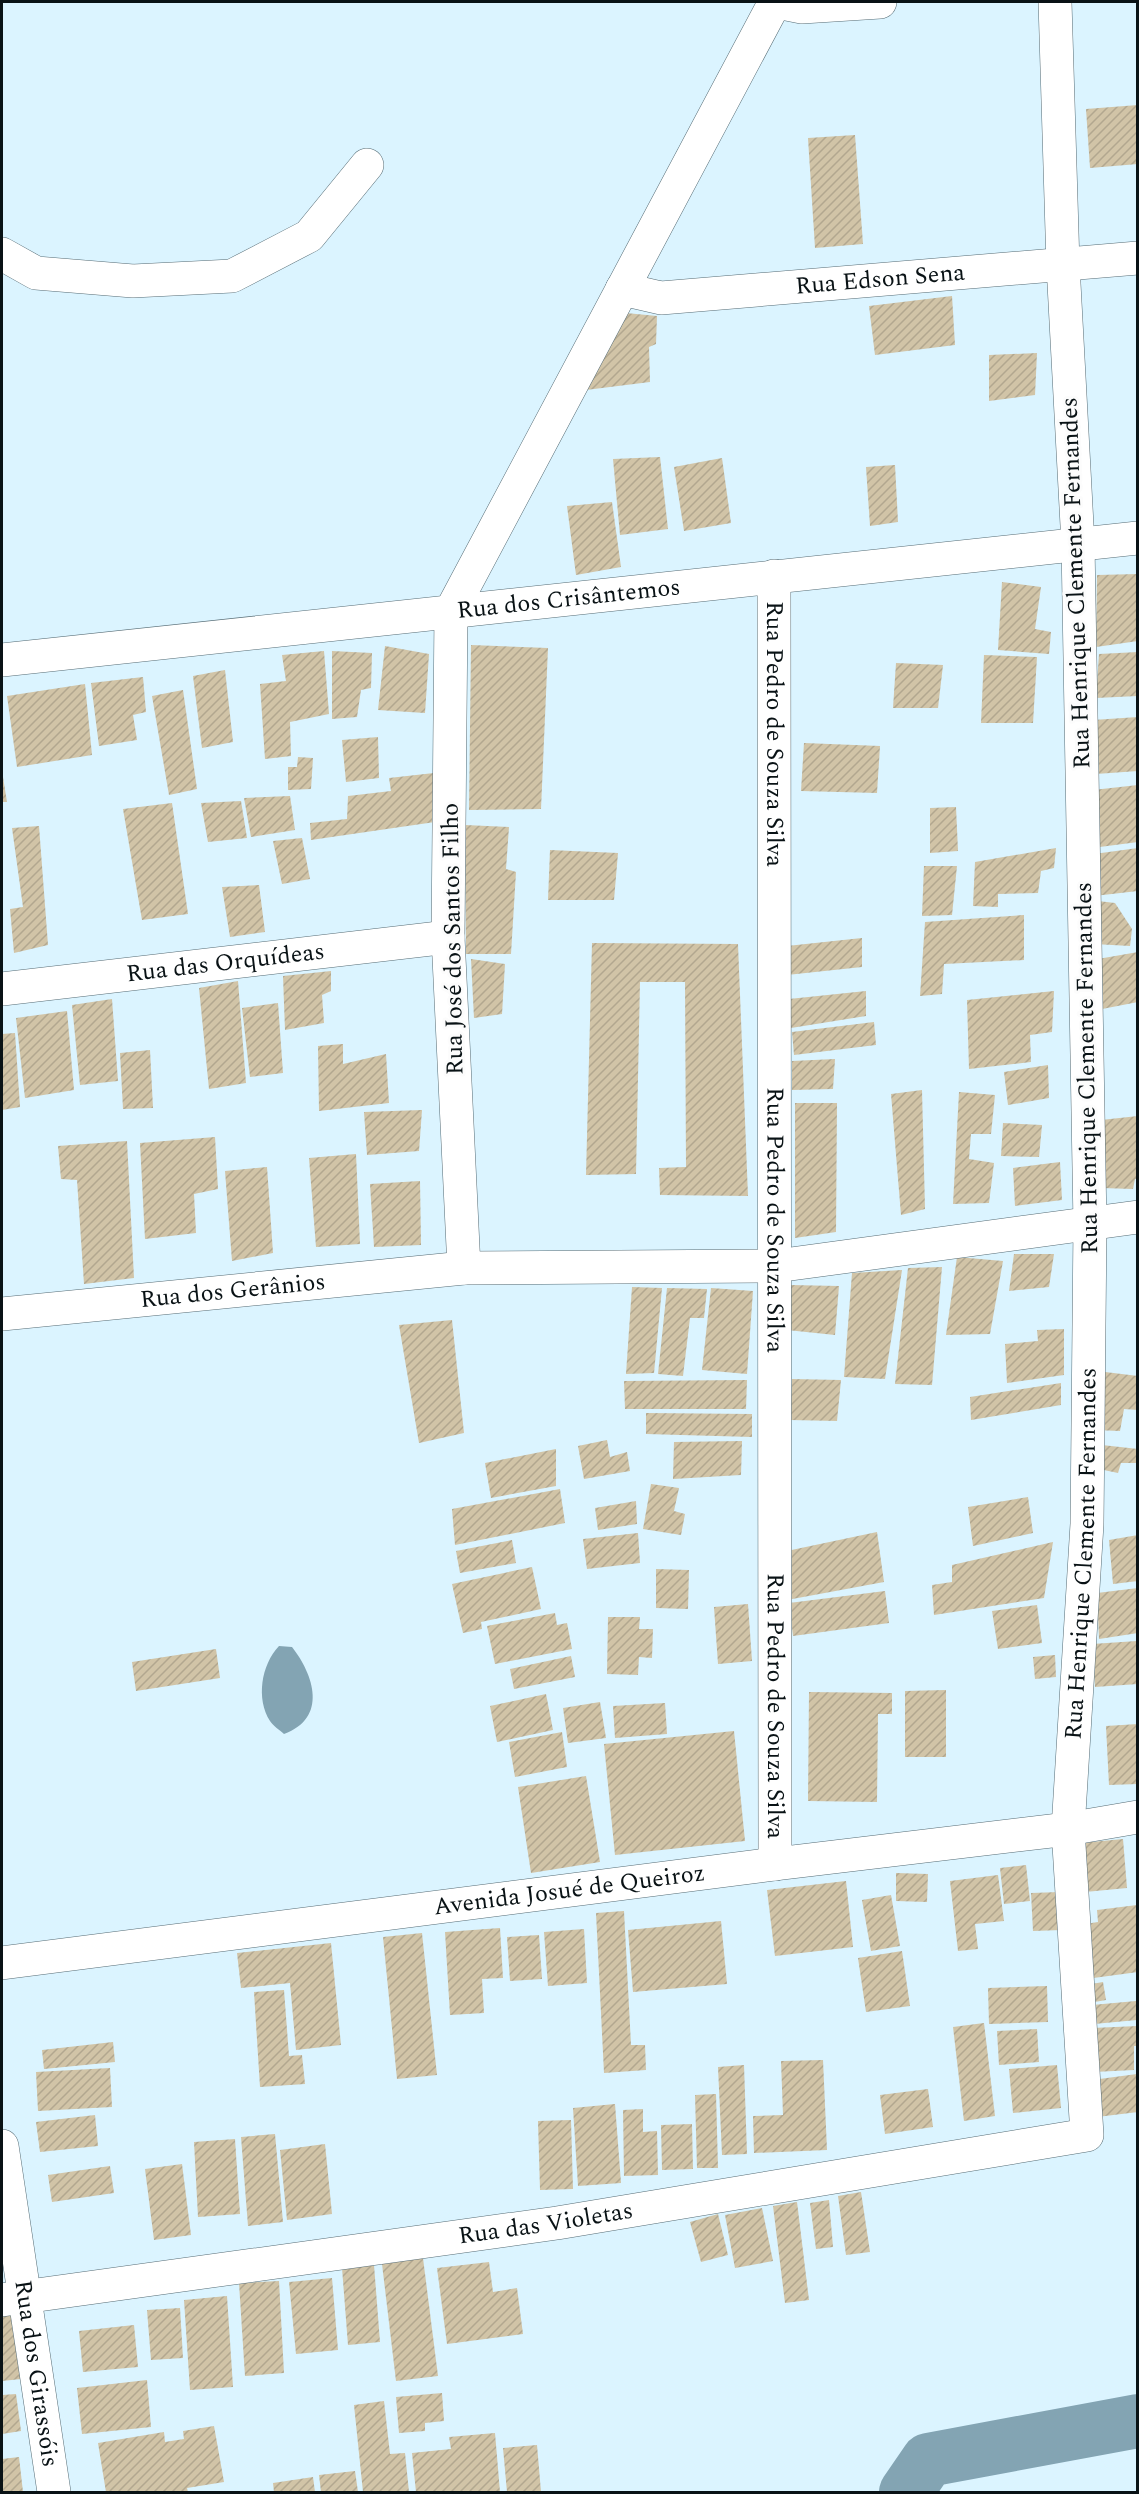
<svg xmlns="http://www.w3.org/2000/svg" width="1139" height="2494" viewBox="0 0 1139 2494" font-family="Spectral,serif">
  <style>
    .water { fill: #83a4b3 }
    .lines { fill: none; stroke-linecap: round; stroke-linejoin: round }
    .river { stroke: #83a4b3; stroke-width: 54 }
    .building { fill: url(#building-hatch) }
    .minor-casing { stroke: #566c75; stroke-width: 34 }
    .major-casing { stroke: #566c75; stroke-width: 34 }
    .minor { stroke: #fff; stroke-width: 33 }
    .major { stroke: #fff; stroke-width: 33 }
    .labels { text-anchor: middle; dominant-baseline: central; stroke-width: 6; stroke-linejoin: round; paint-order: stroke }
    .street-label { font-size: 24px; fill: #091215; stroke: #fcfcfc }
  </style>
  <defs>
    <pattern id="building-hatch" width="6" height="6" patternUnits="userSpaceOnUse" patternTransform="scale(1.5)"><rect width="6" height="6" fill="#d1c4a7"/><path d="M-1 1l2-2M0 6l6-6M5 7l2-2" fill="none" stroke="#b2a78f"/></pattern>
  </defs>
  <rect width="100%" height="100%" fill="#dbf4ff"/>
  <!-- water -->
  <path class="water" d="M279,1646l13,1c22,28 36,71 -8,87 -4,-4 -11,-8 -14,-13 -14,-22 -9,-56 9,-75z"/>
  <g class="lines">
    <!-- river -->
    <polyline class="river" points="906,2492 928,2460 1138,2421"/>
  </g>
  <!-- building -->
  <g class="building">
    <polygon points="1138,105 1138,164 1090,168 1086,109"/>
    <polygon points="855,135 863,244 815,248 808,138"/>
    <polygon points="952,296 955,345 875,355 869,306"/>
    <polygon points="626,313 657,316 656,344 649,347 650,382 586,390"/>
    <polygon points="1037,353 1035,395 989,401 989,355"/>
    <polygon points="660,457 668,529 620,535 613,459"/>
    <polygon points="722,458 731,523 684,531 674,467"/>
    <polygon points="895,465 898,522 870,526 866,467"/>
    <polygon points="612,502 621,567 576,575 567,506"/>
    <polygon points="1138,574 1138,641 1096,647 1097,575"/>
    <polygon points="1002,582 1041,587 1035,629 1051,632 1049,654 998,650"/>
    <polygon points="471,645 548,648 541,809 469,810"/>
    <polygon points="385,646 429,654 425,713 378,710"/>
    <polygon points="324,651 329,714 290,722 291,756 265,759 260,684 286,681 282,655"/>
    <polygon points="332,651 372,653 371,688 361,690 357,717 332,719"/>
    <polygon points="1138,652 1138,696 1096,698 1099,654"/>
    <polygon points="984,655 1037,657 1033,723 981,723"/>
    <polygon points="896,663 943,665 938,708 893,708"/>
    <polygon points="225,670 233,742 202,748 193,676"/>
    <polygon points="143,677 146,712 133,715 137,740 99,746 91,683"/>
    <polygon points="85,684 92,755 17,767 7,696"/>
    <polygon points="183,690 197,789 169,795 152,696"/>
    <polygon points="1138,717 1138,771 1096,774 1093,720"/>
    <polygon points="378,737 379,778 346,782 342,740"/>
    <polygon points="804,743 880,746 877,793 801,791"/>
    <polygon points="298,757 313,758 311,789 288,790 288,767 297,767"/>
    <polygon points="434,773 435,822 311,840 310,823 347,819 348,796 391,791 389,778"/>
    <polygon points="2,777 3,777 7,802 2,802"/>
    <polygon points="1138,785 1138,842 1092,848 1093,790"/>
    <polygon points="290,796 295,830 251,837 244,798"/>
    <polygon points="241,801 247,838 208,842 201,803"/>
    <polygon points="172,803 188,914 142,920 123,809"/>
    <polygon points="956,807 958,851 930,853 930,808"/>
    <polygon points="465,825 509,827 506,869 516,872 511,954 466,954"/>
    <polygon points="39,826 48,945 14,953 10,909 23,907 12,828"/>
    <polygon points="302,838 310,879 282,884 273,841"/>
    <polygon points="1056,848 1054,868 1041,871 1038,893 998,894 998,907 973,906 975,862"/>
    <polygon points="1138,848 1138,891 1094,896 1094,854"/>
    <polygon points="550,850 618,853 614,900 548,900"/>
    <polygon points="924,866 957,866 952,915 922,916"/>
    <polygon points="259,885 265,932 230,937 222,887"/>
    <polygon points="1098,901 1115,903 1132,929 1130,946 1094,944"/>
    <polygon points="1024,915 1024,960 944,964 942,994 920,996 925,922"/>
    <polygon points="862,938 862,967 787,975 787,946"/>
    <polygon points="592,943 738,944 748,1196 660,1195 659,1168 686,1167 685,982 640,982 636,1174 586,1175"/>
    <polygon points="1138,952 1138,1002 1097,1010 1098,959"/>
    <polygon points="471,959 505,964 502,1014 474,1018"/>
    <polygon points="331,971 331,991 322,995 324,1023 285,1030 283,976"/>
    <polygon points="238,981 246,1083 209,1089 199,988"/>
    <polygon points="866,991 866,1016 791,1028 789,999"/>
    <polygon points="1054,991 1052,1032 1030,1035 1031,1062 969,1069 967,1000"/>
    <polygon points="112,999 118,1081 80,1085 72,1005"/>
    <polygon points="278,1003 283,1073 250,1077 242,1008"/>
    <polygon points="67,1011 74,1090 25,1098 16,1018"/>
    <polygon points="874,1022 876,1045 794,1055 792,1032"/>
    <polygon points="15,1033 20,1107 2,1110 2,1034"/>
    <polygon points="343,1044 343,1064 386,1054 389,1103 319,1111 318,1046"/>
    <polygon points="150,1050 153,1108 123,1109 120,1053"/>
    <polygon points="835,1059 833,1089 792,1090 792,1061"/>
    <polygon points="1048,1065 1049,1098 1008,1105 1004,1072"/>
    <polygon points="922,1090 925,1209 901,1215 891,1094"/>
    <polygon points="959,1092 995,1095 991,1134 971,1134 969,1159 994,1163 989,1203 953,1204"/>
    <polygon points="795,1103 837,1103 836,1232 795,1238"/>
    <polygon points="422,1110 419,1151 367,1155 364,1112"/>
    <polygon points="1138,1116 1138,1179 1135,1179 1133,1189 1101,1188 1101,1120"/>
    <polygon points="1003,1123 1042,1125 1039,1157 1001,1156"/>
    <polygon points="215,1137 218,1189 194,1194 196,1233 145,1239 140,1143"/>
    <polygon points="127,1141 134,1278 84,1284 77,1180 61,1179 58,1146"/>
    <polygon points="356,1154 360,1244 316,1247 309,1158"/>
    <polygon points="1060,1162 1062,1200 1015,1206 1013,1168"/>
    <polygon points="267,1167 273,1253 232,1261 225,1171"/>
    <polygon points="420,1181 421,1245 374,1247 370,1184"/>
    <polygon points="1014,1254 1054,1254 1049,1287 1009,1291"/>
    <polygon points="957,1257 1003,1261 990,1334 946,1335"/>
    <polygon points="942,1267 932,1385 895,1384 908,1268"/>
    <polygon points="902,1270 885,1379 844,1377 852,1273"/>
    <polygon points="790,1285 839,1286 835,1335 787,1330"/>
    <polygon points="632,1287 662,1288 654,1373 626,1374"/>
    <polygon points="667,1288 707,1289 704,1318 690,1318 683,1376 658,1374"/>
    <polygon points="711,1288 753,1291 747,1374 702,1370"/>
    <polygon points="452,1320 464,1433 419,1443 399,1325"/>
    <polygon points="1064,1329 1064,1375 1007,1383 1005,1344 1038,1341 1037,1330"/>
    <polygon points="1097,1371 1138,1376 1138,1410 1124,1409 1120,1431 1094,1430"/>
    <polygon points="792,1379 841,1380 837,1421 790,1420"/>
    <polygon points="747,1380 746,1409 625,1409 624,1381"/>
    <polygon points="1061,1383 1061,1405 971,1420 970,1397"/>
    <polygon points="646,1413 752,1414 752,1437 646,1434"/>
    <polygon points="607,1440 610,1457 627,1452 630,1471 584,1479 578,1446"/>
    <polygon points="742,1441 741,1475 673,1479 674,1442"/>
    <polygon points="1102,1445 1138,1449 1138,1463 1121,1463 1118,1473 1099,1469"/>
    <polygon points="556,1449 556,1486 491,1498 485,1463"/>
    <polygon points="651,1484 679,1488 674,1511 685,1514 681,1535 643,1529"/>
    <polygon points="560,1489 565,1523 455,1545 452,1509"/>
    <polygon points="1028,1497 1033,1533 973,1546 968,1507"/>
    <polygon points="636,1501 637,1524 598,1530 595,1508"/>
    <polygon points="877,1532 884,1582 787,1600 782,1552"/>
    <polygon points="638,1533 640,1563 587,1569 583,1539"/>
    <polygon points="1138,1535 1138,1581 1113,1584 1109,1540"/>
    <polygon points="512,1540 516,1563 460,1573 456,1551"/>
    <polygon points="1053,1542 1044,1598 934,1615 932,1585 952,1582 952,1565"/>
    <polygon points="532,1567 541,1609 481,1622 482,1629 463,1633 452,1584"/>
    <polygon points="656,1569 689,1570 688,1609 656,1608"/>
    <polygon points="1138,1588 1138,1633 1099,1639 1097,1593"/>
    <polygon points="885,1591 889,1623 793,1636 789,1603"/>
    <polygon points="748,1604 752,1661 718,1664 714,1607"/>
    <polygon points="1037,1605 1042,1643 998,1649 992,1611"/>
    <polygon points="555,1613 557,1625 567,1623 572,1649 495,1664 487,1626"/>
    <polygon points="608,1617 640,1617 639,1629 653,1629 652,1658 639,1657 638,1675 607,1674"/>
    <polygon points="1137,1641 1138,1684 1095,1687 1092,1644"/>
    <polygon points="216,1649 220,1678 136,1691 132,1662"/>
    <polygon points="1055,1655 1056,1677 1035,1679 1033,1657"/>
    <polygon points="571,1656 575,1677 514,1689 510,1669"/>
    <polygon points="946,1690 946,1757 905,1757 905,1691"/>
    <polygon points="809,1692 892,1693 892,1714 878,1714 877,1802 808,1801"/>
    <polygon points="546,1694 553,1730 497,1742 490,1706"/>
    <polygon points="600,1702 606,1738 568,1743 563,1708"/>
    <polygon points="665,1703 667,1734 615,1738 613,1706"/>
    <polygon points="1138,1724 1138,1784 1109,1785 1106,1726"/>
    <polygon points="734,1731 745,1841 615,1855 604,1744"/>
    <polygon points="562,1732 567,1767 515,1777 509,1742"/>
    <polygon points="586,1776 600,1862 531,1873 518,1787"/>
    <polygon points="1123,1839 1127,1888 1085,1892 1081,1843"/>
    <polygon points="1026,1865 1030,1901 1004,1904 1000,1868"/>
    <polygon points="896,1873 928,1874 927,1902 896,1901"/>
    <polygon points="998,1875 1004,1921 975,1924 978,1949 958,1951 950,1881"/>
    <polygon points="846,1881 853,1947 775,1956 767,1890"/>
    <polygon points="1060,1892 1062,1930 1033,1931 1031,1893"/>
    <polygon points="891,1895 900,1946 871,1951 862,1900"/>
    <polygon points="1137,1905 1138,1972 1086,1979 1079,1925 1098,1922 1097,1910"/>
    <polygon points="624,1911 631,2045 645,2045 646,2070 604,2073 596,1913"/>
    <polygon points="721,1921 727,1984 633,1992 628,1930"/>
    <polygon points="500,1928 503,1978 482,1979 484,2013 450,2015 445,1932"/>
    <polygon points="584,1929 587,1983 548,1986 544,1932"/>
    <polygon points="422,1933 437,2075 397,2079 383,1937"/>
    <polygon points="539,1935 542,1979 510,1981 507,1937"/>
    <polygon points="331,1943 341,2045 296,2050 290,1983 241,1988 237,1953"/>
    <polygon points="902,1951 910,2006 866,2012 858,1958"/>
    <polygon points="1103,1982 1106,2000 1089,2003 1086,1985"/>
    <polygon points="1047,1986 1048,2022 989,2024 988,1988"/>
    <polygon points="284,1990 289,2056 302,2055 305,2084 260,2087 254,1992"/>
    <polygon points="1136,2001 1137,2020 1094,2024 1092,2005"/>
    <polygon points="984,2023 995,2116 964,2121 953,2027"/>
    <polygon points="1138,2026 1138,2046 1134,2046 1134,2070 1094,2072 1092,2028"/>
    <polygon points="1037,2029 1039,2062 999,2065 997,2031"/>
    <polygon points="113,2042 115,2062 44,2069 42,2050"/>
    <polygon points="823,2060 827,2150 754,2153 753,2116 783,2115 781,2061"/>
    <polygon points="744,2065 747,2154 722,2155 718,2067"/>
    <polygon points="1057,2065 1061,2108 1013,2113 1009,2069"/>
    <polygon points="110,2068 112,2107 38,2111 36,2072"/>
    <polygon points="1137,2074 1138,2112 1097,2117 1092,2080"/>
    <polygon points="928,2089 933,2127 885,2134 880,2095"/>
    <polygon points="716,2094 718,2168 697,2168 695,2095"/>
    <polygon points="615,2104 621,2183 578,2186 573,2108"/>
    <polygon points="643,2109 643,2132 657,2131 658,2175 624,2176 623,2110"/>
    <polygon points="95,2115 98,2146 40,2152 36,2122"/>
    <polygon points="571,2120 573,2189 540,2190 538,2121"/>
    <polygon points="692,2124 693,2169 662,2170 661,2125"/>
    <polygon points="275,2134 283,2222 248,2226 241,2137"/>
    <polygon points="235,2139 240,2214 198,2217 194,2142"/>
    <polygon points="325,2144 332,2214 287,2220 280,2150"/>
    <polygon points="182,2164 191,2235 154,2240 145,2169"/>
    <polygon points="110,2166 114,2193 52,2202 48,2175"/>
    <polygon points="861,2192 870,2252 846,2255 838,2196"/>
    <polygon points="829,2200 833,2247 816,2249 810,2203"/>
    <polygon points="797,2202 809,2300 785,2303 773,2206"/>
    <polygon points="762,2208 773,2261 735,2268 725,2215"/>
    <polygon points="718,2214 728,2255 701,2262 690,2222"/>
    <polygon points="423,2258 438,2376 396,2381 382,2264"/>
    <polygon points="489,2262 493,2292 517,2288 523,2334 447,2344 437,2268"/>
    <polygon points="374,2265 380,2342 348,2345 342,2268"/>
    <polygon points="332,2278 338,2350 296,2354 289,2282"/>
    <polygon points="279,2281 284,2373 245,2376 239,2283"/>
    <polygon points="227,2296 233,2387 190,2390 184,2300"/>
    <polygon points="180,2308 183,2358 151,2360 147,2310"/>
    <polygon points="14,2313 21,2379 2,2381 2,2314"/>
    <polygon points="134,2325 138,2367 83,2372 79,2331"/>
    <polygon points="147,2380 151,2427 82,2434 77,2388"/>
    <polygon points="442,2393 444,2421 425,2423 425,2431 399,2433 396,2397"/>
    <polygon points="16,2394 21,2431 2,2434 2,2395"/>
    <polygon points="384,2401 390,2454 405,2453 409,2492 363,2492 354,2405"/>
    <polygon points="214,2426 224,2482 187,2488 188,2492 106,2492 98,2443 164,2432 165,2442 184,2439 183,2431"/>
    <polygon points="495,2433 500,2492 416,2492 412,2453 451,2449 449,2437"/>
    <polygon points="537,2445 541,2492 507,2492 503,2448"/>
    <polygon points="19,2457 23,2492 2,2492 2,2459"/>
    <polygon points="355,2471 358,2492 321,2492 319,2475"/>
    <polygon points="313,2477 315,2492 274,2492 273,2483"/>
  </g>
  <g class="lines">
    <defs>
      <g id="minor">
        <polyline points="777,2 802,7 880,2"/>
        <polyline points="2,254 36,273 133,281 232,276 309,236 367,165"/>
        <path id="s1" d="M622,289l39,9 477,-40"/>
        <path id="s2" d="M774,576l1,1288"/>
        <path id="s3" d="M2,660l1136,-122"/>
        <path id="s4" d="M2,989l446,-52"/>
        <polyline points="464,1268 448,937 451,611 775,2"/>
        <path id="s5" d="M2,1314l462,-46 312,-2 362,-49"/>
        <path id="s6" d="M2,2146l52,346"/>
        <path id="s7" d="M2,2300l555,-77 530,-88 -19,-306 19,-305 3,-299 -12,-681 -15,-279 -8,-263"/>
      </g>
      <g id="major">
        <path id="s8" d="M2,1963l773,-99 293,-35 70,-12"/>
      </g>
    </defs>
    <!-- minor casing -->
    <use href="#minor" class="minor-casing"/>
    <!-- major casing -->
    <use href="#major" class="major-casing"/>
    <!-- minor -->
    <use href="#minor" class="minor"/>
    <!-- major -->
    <use href="#major" class="major"/>
  </g>
  <g class="labels">
    <!-- street labels -->
    <g class="street-label">
      <text stroke="none"><textPath href="#s1" startOffset="260">Rua Edson Sena</textPath></text>
      <text transform="translate(1076 583) rotate(-92)">Rua Henrique Clemente Fernandes</text>
      <text stroke="none"><textPath href="#s3" startOffset="570">Rua dos Crisântemos</textPath></text>
      <text stroke="none"><textPath href="#s2" startOffset="158">Rua Pedro de Souza Silva</textPath></text>
      <text transform="translate(453 939) rotate(-91)">Rua José dos Santos Filho</text>
      <text stroke="none"><textPath href="#s4" startOffset="225">Rua das Orquídeas</textPath></text>
      <text transform="translate(1087 1068) rotate(-91)">Rua Henrique Clemente Fernandes</text>
      <text stroke="none"><textPath href="#s2" startOffset="644">Rua Pedro de Souza Silva</textPath></text>
      <text stroke="none"><textPath href="#s5" startOffset="232">Rua dos Gerânios</textPath></text>
      <text stroke="none"><textPath href="#s7" startOffset="1680">Rua Henrique Clemente Fernandes</textPath></text>
      <text stroke="none"><textPath href="#s2" startOffset="1130">Rua Pedro de Souza Silva</textPath></text>
      <text stroke="none"><textPath href="#s8" startOffset="572">Avenida Josué de Queiroz</textPath></text>
      <text stroke="none"><textPath href="#s7" startOffset="549">Rua das Violetas</textPath></text>
      <text stroke="none"><textPath href="#s6" startOffset="230">Rua dos Girassóis</textPath></text>
    </g>
  </g>
  <!-- border -->
  <rect width="1139" height="2494" fill="none" stroke="#091215" stroke-width="6"/>
</svg>
